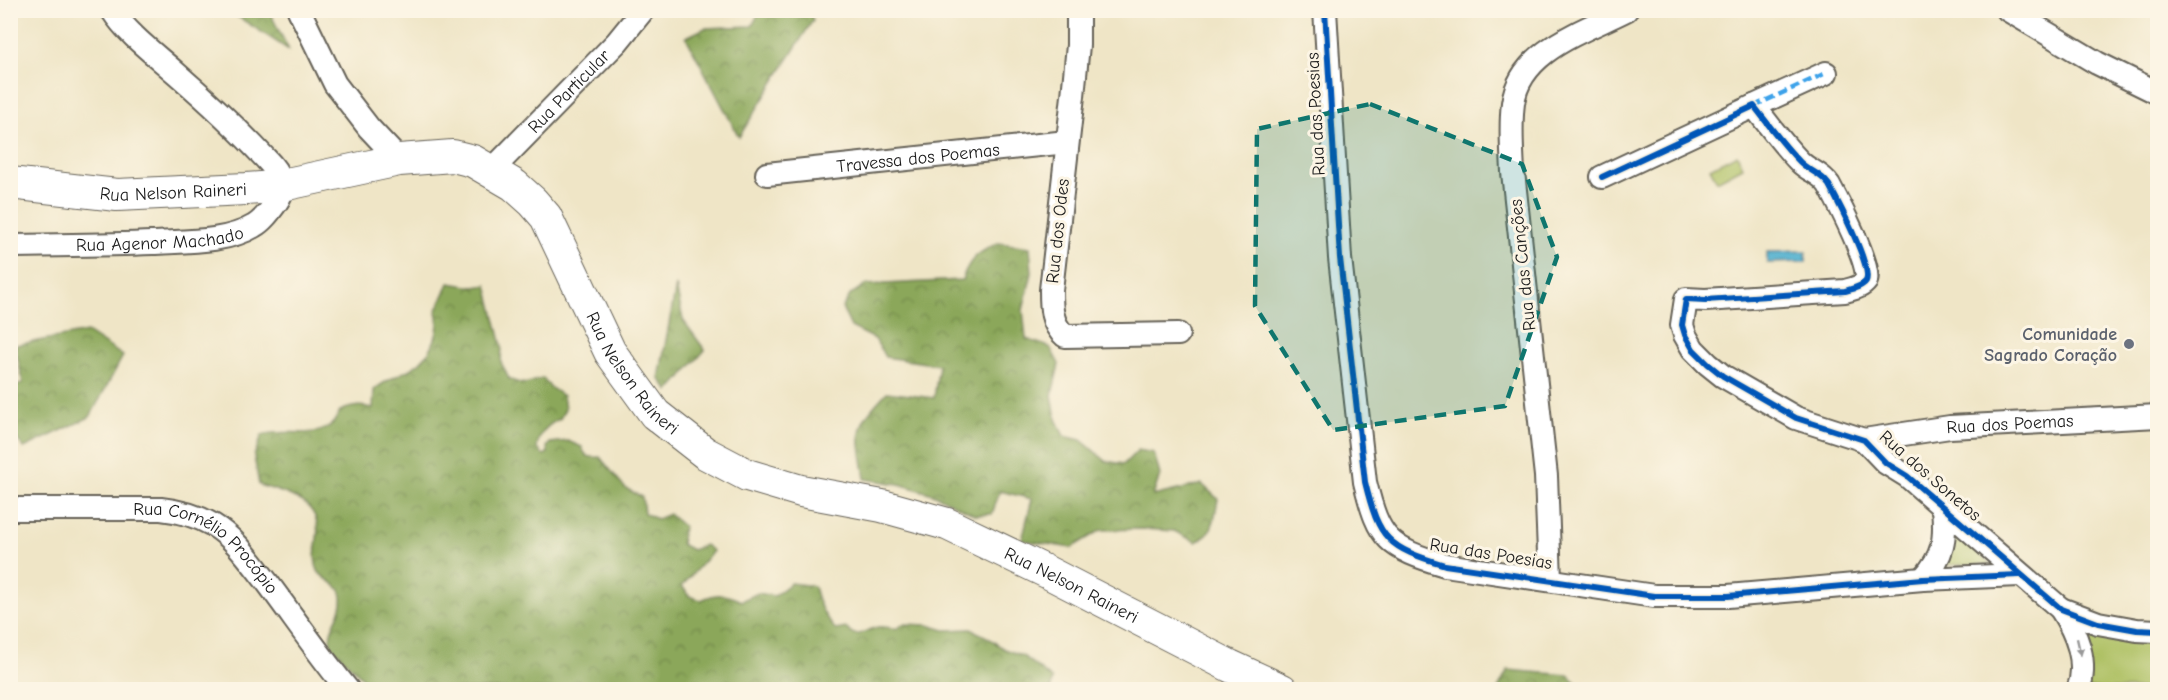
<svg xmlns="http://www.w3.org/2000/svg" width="2168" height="700" viewBox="0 0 2168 700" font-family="'Comic Neue',sans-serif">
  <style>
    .forest { fill: url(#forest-crowns); stroke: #54623b; stroke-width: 1.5 }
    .park { fill: #afc165; stroke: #666e40; stroke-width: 1.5 }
    .water { fill: #51b0cf; stroke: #366676; stroke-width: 1.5 }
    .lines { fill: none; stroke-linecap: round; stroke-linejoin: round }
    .street-casing { stroke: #666258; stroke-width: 26 }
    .secondary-casing { stroke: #666258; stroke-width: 34 }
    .street { stroke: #fff; stroke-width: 22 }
    .secondary { stroke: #fff; stroke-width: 32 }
    .quiet { stroke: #3da2ea; stroke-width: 4.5; stroke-dasharray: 9 4.5; stroke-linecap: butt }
    .cycleway-casing { stroke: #fcf5e5; stroke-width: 10 }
    .cycleway { stroke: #0057b8; stroke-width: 6 }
    .oneway { fill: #999 }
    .marked { fill: #0f766e; fill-opacity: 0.2; stroke: #0f766e; stroke-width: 4.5; stroke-dasharray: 12 8; stroke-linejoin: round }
    .worship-dot { fill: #6b7280; stroke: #fcf5e5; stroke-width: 2 }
    .labels { text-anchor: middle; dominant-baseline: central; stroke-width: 6; stroke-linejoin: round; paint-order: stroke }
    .street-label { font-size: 18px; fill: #1c1c1c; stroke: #fcf5e5 }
    .worship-label { font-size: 18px; font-weight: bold; fill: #5b616d; stroke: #fcf5e5; text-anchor: end }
  </style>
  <defs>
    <pattern id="forest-crowns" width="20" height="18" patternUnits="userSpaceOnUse" patternTransform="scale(1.5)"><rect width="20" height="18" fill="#8ba75a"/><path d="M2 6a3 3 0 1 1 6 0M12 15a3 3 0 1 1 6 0" fill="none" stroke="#71874a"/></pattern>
  </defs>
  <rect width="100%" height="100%" fill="#fcf5e5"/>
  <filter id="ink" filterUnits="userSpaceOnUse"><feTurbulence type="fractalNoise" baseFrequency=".0167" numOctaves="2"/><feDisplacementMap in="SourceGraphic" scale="12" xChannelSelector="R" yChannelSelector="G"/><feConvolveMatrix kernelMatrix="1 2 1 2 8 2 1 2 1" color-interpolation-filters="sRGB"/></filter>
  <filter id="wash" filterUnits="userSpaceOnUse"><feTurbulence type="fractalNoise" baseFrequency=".008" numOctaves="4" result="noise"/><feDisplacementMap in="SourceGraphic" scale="24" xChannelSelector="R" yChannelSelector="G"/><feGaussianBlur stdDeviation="1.35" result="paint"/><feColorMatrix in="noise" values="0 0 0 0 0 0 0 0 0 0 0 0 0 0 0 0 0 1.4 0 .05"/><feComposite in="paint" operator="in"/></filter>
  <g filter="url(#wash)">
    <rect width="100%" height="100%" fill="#efe5c6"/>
    <!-- forest -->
    <g class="forest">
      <polygon points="229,11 269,11 289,50"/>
      <polygon points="760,11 809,11 813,20 739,137 686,37 705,28 752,26"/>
      <path d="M998,243l32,4 2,26 -9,37 3,29 24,8 9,17 -7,31 4,24 8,17 17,4 25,21 18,3 14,-14 16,3 6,22 -7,21 49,-12 16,15c-4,20 -3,34 -22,43l-22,-11 -31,-2 -42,1 -30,18 -49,-8 10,-41 -32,-8 -8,23 -17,1 -42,-21 -34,-10 -34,-5c-7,-49 -13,-50 22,-87l47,6 5,-33 -54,-8 -10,-18 -24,-12 -9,-19 9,-14 14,-9 97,-5c7,-22 16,-27 36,-37z"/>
      <path d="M449,283l25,4 13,-2 15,61 -1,16 8,17c18,8 17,4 34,-1l7,9 13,9 2,13 -5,10c-12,5 -22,15 -23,29l6,7 5,-2 -1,-6 3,-4 18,-2 14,6c3,10 7,11 18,10l25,31 17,9 2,16 13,6 12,-5 14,12 -2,18 11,6 13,-5 8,6 -31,35 7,10 12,4c15,-7 25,-7 40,1l17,-8 16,3 17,-13 23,3c4,18 10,30 22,44l10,-2c10,13 19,2 32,-1 7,-1 13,2 20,1l5,-4 25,1 17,5 26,-1 16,8 17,12 19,7 29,23 -1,10h-678l-42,-43c-5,-20 13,-30 11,-49 -1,-14 -18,-16 -24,-26 -5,-11 -2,-22 -1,-33 6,-38 -31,-44 -58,-53l-5,-29 8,-21c28,-9 65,11 78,-24 12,-5 20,-6 33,-3l1,-18c13,-12 31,-16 45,-27 14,-12 23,-34 17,-51z"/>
      <polygon points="676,286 683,320 705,350 669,391 659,378"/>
      <polygon points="87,332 123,356 90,417 24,448 11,431 11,387 23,383 15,345"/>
      <polygon points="1508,670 1568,675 1583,689 1498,689"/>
    </g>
    <!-- park -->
    <g class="park">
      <polygon points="1737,154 1743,167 1717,181 1710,168"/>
      <polygon points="1953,531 1991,564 1947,565"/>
      <polygon points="2098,623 2157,631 2157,689 2078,689 2075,631"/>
    </g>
    <!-- water -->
    <polygon class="water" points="1806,251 1806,262 1767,263 1767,252"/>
  </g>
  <g filter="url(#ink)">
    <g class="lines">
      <defs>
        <g id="street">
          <polyline points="299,10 335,84 369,128 399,160"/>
          <path d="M1078,10v35l-5,51 -22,194c0,17 0,34 14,46l113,-2"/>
          <path d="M1325,10l15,248 25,224c14,58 23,66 80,83l209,31h74l195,-17 97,-4"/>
          <polyline points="2008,10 2097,63 2158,93"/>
          <polyline points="1754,106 1826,73"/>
          <path id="s1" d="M492,170l125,-128 26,-32"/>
          <path id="s2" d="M767,174l300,-32"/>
          <path d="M1602,177l152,-71c15,19 29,39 46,56 10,10 20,10 29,23 8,15 44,83 37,96 -4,6 -14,8 -21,10l-140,9 -19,-1 -4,26 3,10 8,14 15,15 15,12 73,42 68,22 22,23 21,13 154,133 37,14 39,7 21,1"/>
          <path id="s3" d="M10,246c48,-1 95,-1 142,-3 32,-2 74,0 102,-17 9,-5 16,-15 22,-23 12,-16 2,-32 -10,-44 -28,-30 -58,-58 -89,-85 -21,-19 -49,-39 -65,-64"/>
          <path id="s4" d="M1864,440l86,-13 208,-11"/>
          <path id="s5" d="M10,509h151c19,2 35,6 52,16 23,14 38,37 54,57 27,36 52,73 81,108"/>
          <path d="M1550,579l-4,-103 -33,-304c-1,-23 -3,-46 0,-69 7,-53 72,-72 113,-93"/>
          <path d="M1923,579c21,-24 23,-39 20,-71"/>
          <path d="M2061,609c15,24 28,53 17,81"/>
        </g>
        <g id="secondary">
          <path id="s6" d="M10,183l107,12 129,-6 27,-2 126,-27 54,-4 20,5 41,24 19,17 13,15 64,135 45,62 50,39 42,22 54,16 81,15 65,18 100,48 183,94 52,24"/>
        </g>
      </defs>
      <!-- street casing -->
      <use href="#street" class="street-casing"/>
      <!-- secondary casing -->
      <use href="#secondary" class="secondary-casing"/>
      <!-- street -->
      <use href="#street" class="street"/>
      <!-- secondary -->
      <use href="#secondary" class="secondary"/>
      <!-- quiet -->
      <polyline class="quiet" points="1754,106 1826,73"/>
      <defs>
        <g id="cycleway">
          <path d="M1325,10l15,248 25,224c14,58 23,66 80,83l209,31h74l195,-17 97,-4"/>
          <path d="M1602,177l152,-71c15,19 29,39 46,56 10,10 20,10 29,23 8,15 44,83 37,96 -4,6 -14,8 -21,10l-140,9 -19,-1 -4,26 3,10 8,14 15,15 15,12 73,42 68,22 22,23 21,13 154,133 37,14 39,7 21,1"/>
        </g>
      </defs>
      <!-- cycleway casing -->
      <use href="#cycleway" class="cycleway-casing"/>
      <!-- cycleway -->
      <use href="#cycleway" class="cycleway"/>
    </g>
    <!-- one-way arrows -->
    <defs><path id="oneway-solid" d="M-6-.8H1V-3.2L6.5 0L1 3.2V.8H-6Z" transform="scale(1.5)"/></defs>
    <use class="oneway" href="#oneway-solid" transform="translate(2079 647) rotate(77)"/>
  </g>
  <!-- marked area -->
  <path class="marked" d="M1370,104l152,60 35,93 -52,149 -172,24 -78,-124 2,-177z"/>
  <!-- markers -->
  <circle class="worship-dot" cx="2129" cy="344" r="6"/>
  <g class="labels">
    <!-- street labels -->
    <g class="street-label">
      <text stroke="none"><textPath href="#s1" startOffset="110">Rua Particular</textPath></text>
      <text transform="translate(1316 114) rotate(-93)">Rua das Poesias</text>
      <text stroke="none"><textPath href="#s2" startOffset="152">Travessa dos Poemas</textPath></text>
      <text stroke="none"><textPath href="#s6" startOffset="164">Rua Nelson Raineri</textPath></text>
      <text transform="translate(1058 231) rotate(-84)">Rua dos Odes</text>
      <text stroke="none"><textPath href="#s3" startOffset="150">Rua Agenor Machado</textPath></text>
      <text transform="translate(1523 265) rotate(-96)">Rua das Canções</text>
      <text stroke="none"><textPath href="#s6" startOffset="740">Rua Nelson Raineri</textPath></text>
      <text stroke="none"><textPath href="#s4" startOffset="147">Rua dos Poemas</textPath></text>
      <text transform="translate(1930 476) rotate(41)">Rua dos Sonetos</text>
      <text stroke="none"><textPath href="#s5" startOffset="210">Rua Cornélio Procópio</textPath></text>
      <text transform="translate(1491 554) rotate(9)">Rua das Poesias</text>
      <text stroke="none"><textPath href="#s6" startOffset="1242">Rua Nelson Raineri</textPath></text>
    </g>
    <!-- worship labels -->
    <g class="worship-label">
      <text x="2117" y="334">Comunidade<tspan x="2117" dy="21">Sagrado Coração</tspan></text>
    </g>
  </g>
  <!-- margin -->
  <rect width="2168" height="700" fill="none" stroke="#fcf5e5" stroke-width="36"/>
</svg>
